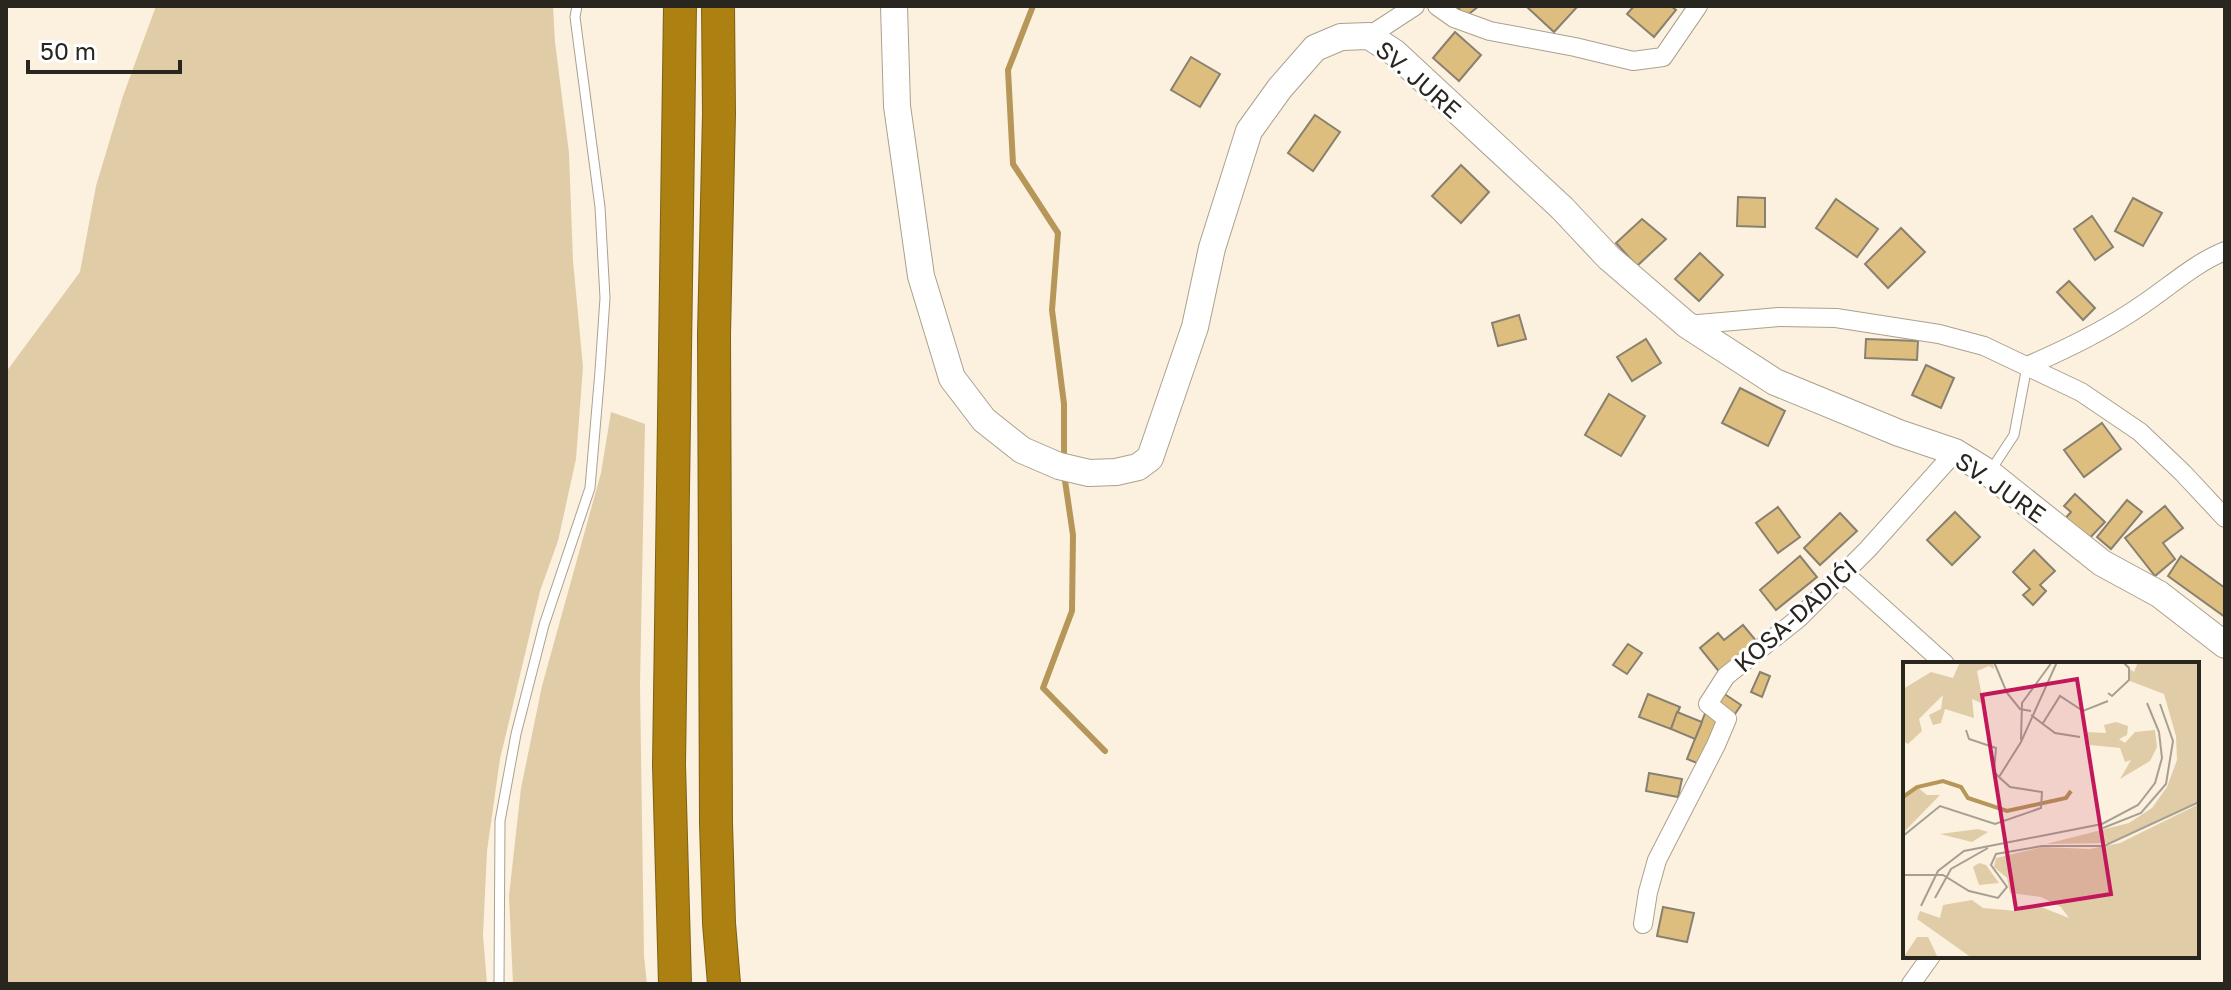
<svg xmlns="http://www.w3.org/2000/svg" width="2231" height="990" viewBox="0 0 2231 990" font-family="'Golos Text',sans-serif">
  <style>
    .green { fill: #e0cca7 }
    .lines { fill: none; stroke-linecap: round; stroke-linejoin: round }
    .stream { stroke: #b69759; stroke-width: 6 }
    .building { fill: #debe7f; stroke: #89806f; stroke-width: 2 }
    .lane-casing { stroke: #aaa18f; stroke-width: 11 }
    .street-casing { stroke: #aaa18f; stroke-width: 20 }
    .secondary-casing { stroke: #aaa18f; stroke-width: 28 }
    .highway-casing { stroke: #7e6016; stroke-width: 34 }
    .lane { stroke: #fff; stroke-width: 9 }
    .street { stroke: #fff; stroke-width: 18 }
    .secondary { stroke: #fff; stroke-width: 26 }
    .highway { stroke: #ac8011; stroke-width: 32 }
    .labels { text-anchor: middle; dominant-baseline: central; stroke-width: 6; stroke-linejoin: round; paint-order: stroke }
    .street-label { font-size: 24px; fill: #29261f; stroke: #fff }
    .inset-river { fill: none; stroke: #b69759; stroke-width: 4 }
    .inset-road { fill: none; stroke: #a7a092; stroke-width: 2 }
    .view { fill: #c2185b; fill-opacity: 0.15; stroke: #c2185b; stroke-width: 4 }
    .inset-edge { fill: none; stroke: #29261f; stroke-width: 4 }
  </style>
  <rect width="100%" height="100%" fill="#fbf1de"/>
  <!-- green -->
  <g class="green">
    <polygon points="156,6 553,6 555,42 569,153 573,261 583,367 576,459 558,541 540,591 500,759 487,851 483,935 487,984 6,984 6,372 80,272 96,186 123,96"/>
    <polygon points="611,412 645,424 640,686 644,956 647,984 513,984 509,896 521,788 542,686 601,473"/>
  </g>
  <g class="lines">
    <!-- stream -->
    <g class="stream">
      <polyline points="1033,6 1008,70 1013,164 1058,233 1052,310 1064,404 1064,459"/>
      <polyline points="1064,474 1073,535 1072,611 1043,688 1105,751"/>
    </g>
  </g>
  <!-- building -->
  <g class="building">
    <polygon points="1457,6 1479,6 1465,17"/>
    <polygon points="1530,6 1578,6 1554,32 1528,8"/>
    <polygon points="1634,6 1671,6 1676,10 1654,37 1627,14"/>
    <polygon points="1455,32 1481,55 1459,81 1433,58"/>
    <polygon points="1191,57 1220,74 1200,107 1171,90"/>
    <polygon points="1315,115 1340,132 1313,171 1288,153"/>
    <polygon points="1461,165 1489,192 1461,223 1432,196"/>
    <polygon points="1738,197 1765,198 1765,227 1737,226"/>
    <polygon points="2133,198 2162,213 2143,246 2115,231"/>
    <polygon points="1836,199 1878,229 1857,257 1816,228"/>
    <polygon points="2092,216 2113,247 2095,260 2074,229"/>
    <polygon points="1642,219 1666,239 1637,266 1616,243"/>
    <polygon points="1901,228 1925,252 1888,288 1865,264"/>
    <polygon points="1700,253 1723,275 1699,301 1675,279"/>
    <polygon points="2069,281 2095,308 2083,320 2057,292"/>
    <polygon points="1519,315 1526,339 1498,346 1492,323"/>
    <polygon points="1646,339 1661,363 1632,381 1617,357"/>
    <polygon points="1866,339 1918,341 1917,360 1865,358"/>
    <polygon points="1926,365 1954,378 1941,408 1912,395"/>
    <polygon points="1740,388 1785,411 1768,446 1722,423"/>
    <polygon points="1609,394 1645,416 1621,456 1585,435"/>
    <polygon points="2102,423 2121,449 2084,477 2064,450"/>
    <polygon points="2075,494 2105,522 2085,543 2062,522 2071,512 2064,506"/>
    <polygon points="2127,500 2142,512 2111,549 2097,537"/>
    <polygon points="2165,506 2183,528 2163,543 2175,559 2155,576 2125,538"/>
    <polygon points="1778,507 1800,537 1778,553 1756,523"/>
    <polygon points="1955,512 1980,537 1952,565 1927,540"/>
    <polygon points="1840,513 1857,531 1820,565 1804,548"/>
    <polygon points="2034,550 2055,571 2040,585 2046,591 2033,605 2023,595 2030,589 2013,572"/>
    <polygon points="1800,556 1817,577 1776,610 1760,590"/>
    <polygon points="2181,556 2225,588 2225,617 2168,576"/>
    <polygon points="1743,625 1758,643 1721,674 1700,648 1718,633 1724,640"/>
    <polygon points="1628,644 1642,653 1627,674 1613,665"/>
    <polygon points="1760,672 1770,676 1762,697 1751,692"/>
    <polygon points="1723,693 1741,705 1733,717 1714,706"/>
    <polygon points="1648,694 1680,707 1671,729 1639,717"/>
    <polygon points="1706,711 1721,717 1702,765 1687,759"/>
    <polygon points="1677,712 1702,722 1695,739 1671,729"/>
    <polygon points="1649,773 1682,779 1678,797 1646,791"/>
    <polygon points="1663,907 1694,913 1687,942 1657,936"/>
  </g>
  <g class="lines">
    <defs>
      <g id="lane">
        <polyline points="1991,470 2014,435 2027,366"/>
        <polyline points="499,984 500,821 516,734 544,625 590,488 600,371 605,298 600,207 575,17 577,6"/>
      </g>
      <g id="street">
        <polyline points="1437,6 1454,18 1490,31 1575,47 1633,61 1663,57 1698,6"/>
        <polyline points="1369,36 1415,6"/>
        <polyline points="1687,325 1779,317 1836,318 1939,334 1984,346 2081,392 2140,432 2183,473 2225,518"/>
        <path d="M2027,366c40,-17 79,-36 115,-61 27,-18 53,-42 83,-54"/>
        <polyline points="1844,573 1945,664"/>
        <polyline points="1643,924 1648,892 1657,860 1716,745 1727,719 1708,704 1726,676 1799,618 1868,549 1955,452"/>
        <polyline points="1911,984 1931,956"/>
      </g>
      <polyline id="secondary" points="894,6 897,106 921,276 952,378 984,420 1022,450 1059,466 1089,473 1116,472 1138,467 1150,458 1195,327 1212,248 1249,131 1280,88 1315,48 1341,37 1369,36 1395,53 1562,208 1609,258 1687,325 1775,382 1899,433 1955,452 1989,473 2102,563 2159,594 2225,645"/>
      <g id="highway">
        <polyline points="718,6 719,114 714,334 716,823 719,923 724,984"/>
        <polyline points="675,984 669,765 680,6"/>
      </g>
    </defs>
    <!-- lane casing -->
    <use href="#lane" class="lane-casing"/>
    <!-- street casing -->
    <use href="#street" class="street-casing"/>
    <!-- secondary casing -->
    <use href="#secondary" class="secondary-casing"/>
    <!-- highway casing -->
    <use href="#highway" class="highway-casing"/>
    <!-- lane -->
    <use href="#lane" class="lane"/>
    <!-- street -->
    <use href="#street" class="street"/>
    <!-- secondary -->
    <use href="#secondary" class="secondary"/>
    <!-- highway -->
    <use href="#highway" class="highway"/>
  </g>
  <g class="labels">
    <!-- street labels -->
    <g class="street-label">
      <text transform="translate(1419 79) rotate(41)">SV. JURE</text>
      <text transform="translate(2001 487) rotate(35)">SV. JURE</text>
      <text transform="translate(1795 615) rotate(-42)">KOSA-DADIĆI</text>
    </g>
  </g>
  <!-- overview -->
  <g transform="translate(1903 662)">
    <rect width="296" height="296" fill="#fbf1de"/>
    <path d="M57,0h33l1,7 -5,-3 -12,5 5,26 -1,6 -9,-4 2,19 -29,-9 -4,14 -8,2 -4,-10 12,-6 2,-14 -24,24 3,12 -14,13 -5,-3v-52l28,-17 22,6zM235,0h61v139l-88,42 -65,1 83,-21 23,-15 15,-21 10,-27 -1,-24 -12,-42 -34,-13v-12l4,3zM213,60l12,4 -1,9 -8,4 6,4 10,-11 20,-2 2,17 -7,14 -30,18 11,-19 -6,2 -5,-14 -30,-3 -4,-13 20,1 -2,-8zM14,125l10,8h13l-37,38v-35zM296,142v154h-227l-55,-39 3,-8 20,7 3,-13 29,-5 11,8 34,3 19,-6 33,13 -8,-11 -20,-10 -31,-4 -3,-15 -13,-11 2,-9 46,-11 48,2 30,-6zM75,167l10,3 -16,10 -32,-8zM76,201l7,2 13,18 -20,2 -6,-18zM14,275h11l10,21h-35z" fill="#e0cca7"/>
    <path class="inset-river" d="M0,135l14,-10 26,-6 18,6 7,11 39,13 59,-13 5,-7"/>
    <path class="inset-road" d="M91,0l13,31 13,16 11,2M205,31l4,3 17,-16v-12l-6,-6M128,53l24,18 25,4M140,61l17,-27 23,15 25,-10M63,68l3,9 27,9 -2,24 5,5M118,78l1,-37 30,-41M200,166l38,-15 25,-29 7,-43 -13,-37M0,174l37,-30 55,18 46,-16 1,-16 -32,-5 -11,-10 22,-35 36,-80M0,213h40l26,16 29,7 9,-11 -16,-22 5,-11 46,-8h62l95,-44M32,236l16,-29 37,-21M18,244l17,-35 26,-20 138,-27 36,-19 17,-22 7,-25 -3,-26 -12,-29"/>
    <path class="view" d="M174,17l34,215 -95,15 -34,-214z"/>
    <rect width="296" height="296" class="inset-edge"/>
  </g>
  <!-- border -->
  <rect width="2231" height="990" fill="none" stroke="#29261f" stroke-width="16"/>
  <!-- scale -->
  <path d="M28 60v12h152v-12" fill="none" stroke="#29261f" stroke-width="4"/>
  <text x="40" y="60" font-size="24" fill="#29261f" stroke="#ffffff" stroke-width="6" paint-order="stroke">50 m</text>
</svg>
